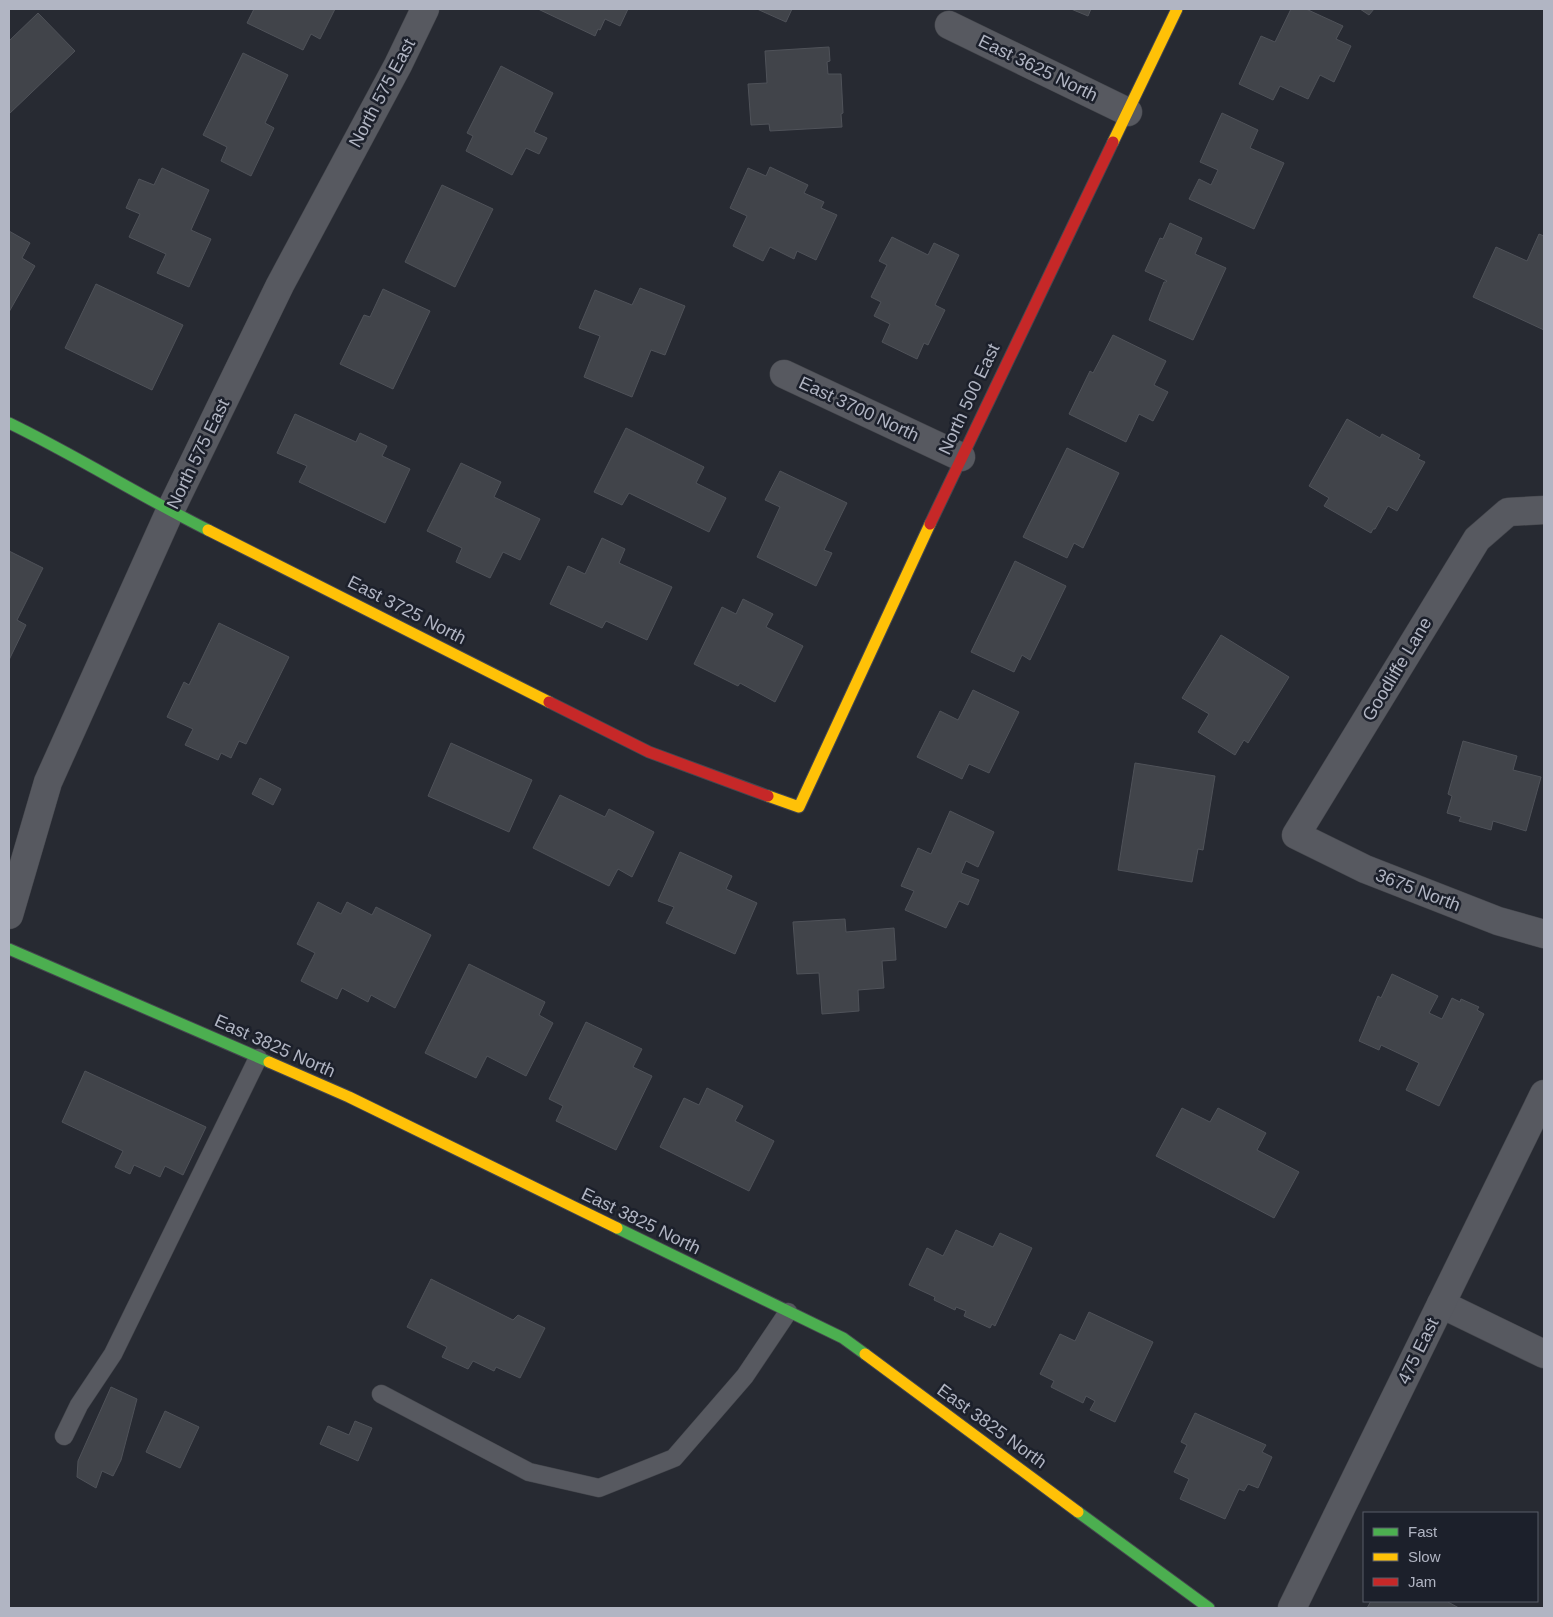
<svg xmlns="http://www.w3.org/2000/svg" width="1553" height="1617" viewBox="0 0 1553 1617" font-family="Arial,sans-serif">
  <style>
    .building { fill: #41444a; stroke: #4f5259 }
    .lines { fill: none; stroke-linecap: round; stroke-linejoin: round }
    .lane-casing { stroke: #43454b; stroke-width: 19 }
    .street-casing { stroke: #43454b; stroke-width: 29 }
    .fast-casing { stroke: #45474f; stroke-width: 13 }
    .slow-casing { stroke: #45474f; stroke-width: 13 }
    .jam-casing { stroke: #45474f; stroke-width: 13 }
    .lane { stroke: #575960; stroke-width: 18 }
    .street { stroke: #575960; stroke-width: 28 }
    .fast { stroke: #4caf50; stroke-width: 11 }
    .slow { stroke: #ffc107; stroke-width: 11 }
    .jam { stroke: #c62828; stroke-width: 11 }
    .labels { text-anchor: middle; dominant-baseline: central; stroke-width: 5; stroke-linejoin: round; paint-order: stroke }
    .street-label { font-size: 18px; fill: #b1b5c3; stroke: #1c202b }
  </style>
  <rect width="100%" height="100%" fill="#272a32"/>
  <!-- building -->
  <g class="building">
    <polygon points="254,9 335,9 320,39 311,34 303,50 247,23"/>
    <polygon points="538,9 628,9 620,26 605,19 600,30 598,29 595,36"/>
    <polygon points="757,9 792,9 786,22"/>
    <polygon points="1071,9 1091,9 1088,16"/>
    <polygon points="1291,9 1306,9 1343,26 1336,39 1351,46 1334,82 1320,75 1308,99 1280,86 1273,100 1239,84 1261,36 1275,42"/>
    <polygon points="1360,9 1374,9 1369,15"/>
    <polygon points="38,13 75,51 9,114 9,41"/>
    <polygon points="829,47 830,61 827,62 828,74 841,74 843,113 841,114 842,127 770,131 769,124 751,125 748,84 767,83 765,51"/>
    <polygon points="243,53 288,75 265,123 274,128 251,176 221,161 227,147 203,135"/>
    <polygon points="501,66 553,93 534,132 547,138 539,154 526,148 512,175 466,151 473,136 467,133"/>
    <polygon points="1222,113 1258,130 1250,148 1284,163 1254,229 1189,199 1199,179 1211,185 1218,170 1200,162"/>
    <polygon points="770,167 808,185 804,193 824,202 821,208 837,215 816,260 797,251 794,259 770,247 763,261 733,246 747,216 730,208 748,168 766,176"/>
    <polygon points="162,168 209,190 191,230 211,239 189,287 157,273 166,254 129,237 140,214 126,208 139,179 154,185"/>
    <polygon points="442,185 493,209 455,287 405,262"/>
    <polygon points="1170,223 1202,238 1195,254 1226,268 1193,340 1149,320 1164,282 1166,282 1167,281 1145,271 1160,238 1163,239"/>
    <polygon points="9,231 30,243 22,258 35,266 9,312"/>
    <polygon points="1539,234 1544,236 1544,330 1473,297 1496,247 1527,261"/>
    <polygon points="892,237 928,255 934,243 959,255 935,305 945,310 928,345 924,343 917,359 882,342 890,324 874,316 881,302 871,297 887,265 879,261"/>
    <polygon points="96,284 183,325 152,390 65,348"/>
    <polygon points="640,288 685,306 665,355 651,350 632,397 584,377 600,336 579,328 595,290 632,305"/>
    <polygon points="383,289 430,311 393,389 340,364 364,315 370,317"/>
    <polygon points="1113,335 1166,361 1154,385 1168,392 1153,421 1139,414 1126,442 1069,414 1090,371 1093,373"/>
    <polygon points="295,414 356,442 360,433 387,446 382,456 410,469 385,523 299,482 307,466 277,453"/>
    <polygon points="1347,419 1380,438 1382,434 1420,455 1418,459 1425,462 1397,511 1388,506 1375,529 1373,529 1371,533 1324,506 1329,498 1309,486"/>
    <polygon points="626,428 704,467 696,483 726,498 709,532 629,493 622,505 594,492"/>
    <polygon points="1067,448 1119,473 1083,548 1074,543 1067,558 1023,537"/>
    <polygon points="461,463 501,482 494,497 540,519 520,560 503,552 490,578 456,562 462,548 427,531"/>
    <polygon points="780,471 847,503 824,550 832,553 816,586 757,557 780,507 765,500"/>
    <polygon points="602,538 625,549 619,563 672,587 647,640 606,621 602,628 550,604 568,566 585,574"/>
    <polygon points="9,551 43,568 17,620 26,625 9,660"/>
    <polygon points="1015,561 1066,586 1030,660 1022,655 1014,672 971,652"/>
    <polygon points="743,599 773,614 766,627 803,646 775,702 740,683 738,686 694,664 722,607 736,614"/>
    <polygon points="219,623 289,657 246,744 239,741 231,758 221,753 218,760 185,745 193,729 167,717 184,682 189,685"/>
    <polygon points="1221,635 1289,677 1248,743 1244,740 1235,755 1198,732 1209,714 1182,698"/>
    <polygon points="973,690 1019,712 989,773 969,764 962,779 917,757 940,711 958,720"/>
    <polygon points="1463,741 1517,756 1513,770 1541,777 1526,831 1493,821 1491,830 1459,821 1461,817 1447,813 1452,796 1448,794"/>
    <polygon points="451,743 532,780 509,832 428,796"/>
    <polygon points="1135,763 1215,776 1203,850 1198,849 1192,882 1118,870"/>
    <polygon points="260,778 281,789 273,805 252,794"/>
    <polygon points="560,795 605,817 609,809 654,832 632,877 618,869 609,886 533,848"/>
    <polygon points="950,811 994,832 978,867 966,861 961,873 979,880 968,905 959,901 946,928 905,910 914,891 901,886 918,848 931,854"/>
    <polygon points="680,852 732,876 726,889 757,903 735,954 666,923 674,907 658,901"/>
    <polygon points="318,902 341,914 347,902 372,915 376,907 431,935 395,1008 371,995 368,1002 342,988 337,999 301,981 315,953 297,944"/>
    <polygon points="845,919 846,932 894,928 896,960 882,961 884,988 858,990 859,1011 822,1014 819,973 797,974 793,922"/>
    <polygon points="469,964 545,1002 539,1015 553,1023 526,1076 487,1056 476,1078 425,1053"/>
    <polygon points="1392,974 1438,996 1429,1013 1442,1019 1452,998 1460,1002 1461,999 1479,1007 1477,1010 1484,1014 1439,1106 1406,1090 1419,1063 1381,1045 1379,1050 1359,1041 1378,996 1381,998"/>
    <polygon points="586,1022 642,1049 633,1067 652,1076 616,1150 556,1121 563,1106 549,1099"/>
    <polygon points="85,1071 206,1127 183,1175 165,1166 160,1177 134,1165 130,1174 115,1167 123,1151 62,1122"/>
    <polygon points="707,1088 743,1106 735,1121 774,1141 749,1191 660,1147 684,1098 699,1105"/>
    <polygon points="1182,1108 1210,1122 1218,1108 1266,1133 1257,1150 1299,1172 1274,1218 1156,1156"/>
    <polygon points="956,1230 993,1247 1000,1233 1032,1248 995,1326 992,1324 990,1328 964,1316 966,1311 956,1307 955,1310 934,1300 935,1297 909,1285 927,1248 943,1256"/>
    <polygon points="431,1279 513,1320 518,1315 545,1328 520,1378 496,1367 494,1371 473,1361 468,1369 442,1357 447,1347 407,1327"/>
    <polygon points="1089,1312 1153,1342 1115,1422 1090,1410 1095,1401 1086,1396 1083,1403 1051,1387 1054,1381 1040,1374 1060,1334 1075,1341"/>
    <polygon points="111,1387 137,1399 121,1460 113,1476 102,1471 96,1488 77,1477 78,1461"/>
    <polygon points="165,1411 199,1427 180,1468 146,1452"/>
    <polygon points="1195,1413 1266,1445 1262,1452 1272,1457 1258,1488 1248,1484 1244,1491 1239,1489 1225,1519 1180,1499 1189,1479 1174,1472 1187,1445 1181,1442"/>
    <polygon points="355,1421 372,1428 358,1461 320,1444 328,1426 349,1435"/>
    <polygon points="1371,1601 1448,1601 1448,1602 1459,1608 1367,1608"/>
  </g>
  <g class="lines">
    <defs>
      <g id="lane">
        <polyline points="381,1394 529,1472 599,1488 674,1458 745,1376 788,1312"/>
        <polyline points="64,1436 79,1405 113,1354 258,1058"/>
      </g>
      <g id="street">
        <polyline points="949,25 1128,112"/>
        <polyline points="784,374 961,457"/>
        <polyline points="1544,510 1508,512 1477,539 1296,835 1365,869 1498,921 1544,934"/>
        <polyline points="9,915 48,782 170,511 280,285 398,65 425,9"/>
        <polyline points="1441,1304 1544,1354"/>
        <polyline points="1292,1608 1544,1094"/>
      </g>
      <g id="fast">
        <path d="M9,423c68,33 131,73 199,107"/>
        <polyline points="9,949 269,1062"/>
        <polyline points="617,1228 843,1338 865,1354"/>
        <polyline points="1078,1512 1209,1608"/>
      </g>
      <g id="slow">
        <polyline points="1113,142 1177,9"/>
        <polyline points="208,530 549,702"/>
        <polyline points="768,796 799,807 930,524"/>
        <polyline points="269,1062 349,1097 617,1228"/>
        <polyline points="865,1354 1078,1512"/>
      </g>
      <g id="jam">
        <polyline points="930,524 1113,142"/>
        <polyline points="549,702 649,752 768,796"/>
      </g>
    </defs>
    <!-- lane casing -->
    <use href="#lane" class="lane-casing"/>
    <!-- street casing -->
    <use href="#street" class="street-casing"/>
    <!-- fast casing -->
    <use href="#fast" class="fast-casing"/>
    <!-- slow casing -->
    <use href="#slow" class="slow-casing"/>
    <!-- jam casing -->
    <use href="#jam" class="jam-casing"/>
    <!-- lane -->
    <use href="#lane" class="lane"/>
    <!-- street -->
    <use href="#street" class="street"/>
    <!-- fast -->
    <use href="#fast" class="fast"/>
    <!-- slow -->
    <use href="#slow" class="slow"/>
    <!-- jam -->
    <use href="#jam" class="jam"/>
  </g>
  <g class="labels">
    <!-- street labels -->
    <g class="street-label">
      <text transform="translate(1038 68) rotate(26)">East 3625 North</text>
      <text transform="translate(382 93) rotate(-62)">North 575 East</text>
      <text transform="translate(969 399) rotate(-65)">North 500 East</text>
      <text transform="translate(859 409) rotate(25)">East 3700 North</text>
      <text transform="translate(198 454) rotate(-64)">North 575 East</text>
      <text transform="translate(407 610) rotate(27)">East 3725 North</text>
      <text transform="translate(1397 669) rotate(-59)">Goodliffe Lane</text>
      <text transform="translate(1418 890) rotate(21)">3675 North</text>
      <text transform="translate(275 1046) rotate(24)">East 3825 North</text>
      <text transform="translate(641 1221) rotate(26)">East 3825 North</text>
      <text transform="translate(1418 1351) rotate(-64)">475 East</text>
      <text transform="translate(992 1426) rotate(36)">East 3825 North</text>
    </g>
  </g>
  <!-- border -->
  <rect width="1553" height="1617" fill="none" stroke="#b1b5c3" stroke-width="20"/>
  <!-- legend -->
  <rect x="1363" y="1512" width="175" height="90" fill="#1c202b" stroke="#585c68"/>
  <rect x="1373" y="1528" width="25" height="8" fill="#4caf50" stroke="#585c68"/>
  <text x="1408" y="1537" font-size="15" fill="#b1b5c3">Fast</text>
  <rect x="1373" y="1553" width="25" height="8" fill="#ffc107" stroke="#585c68"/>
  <text x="1408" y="1562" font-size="15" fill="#b1b5c3">Slow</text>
  <rect x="1373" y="1578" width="25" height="8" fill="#c62828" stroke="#585c68"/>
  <text x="1408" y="1587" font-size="15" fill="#b1b5c3">Jam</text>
</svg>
